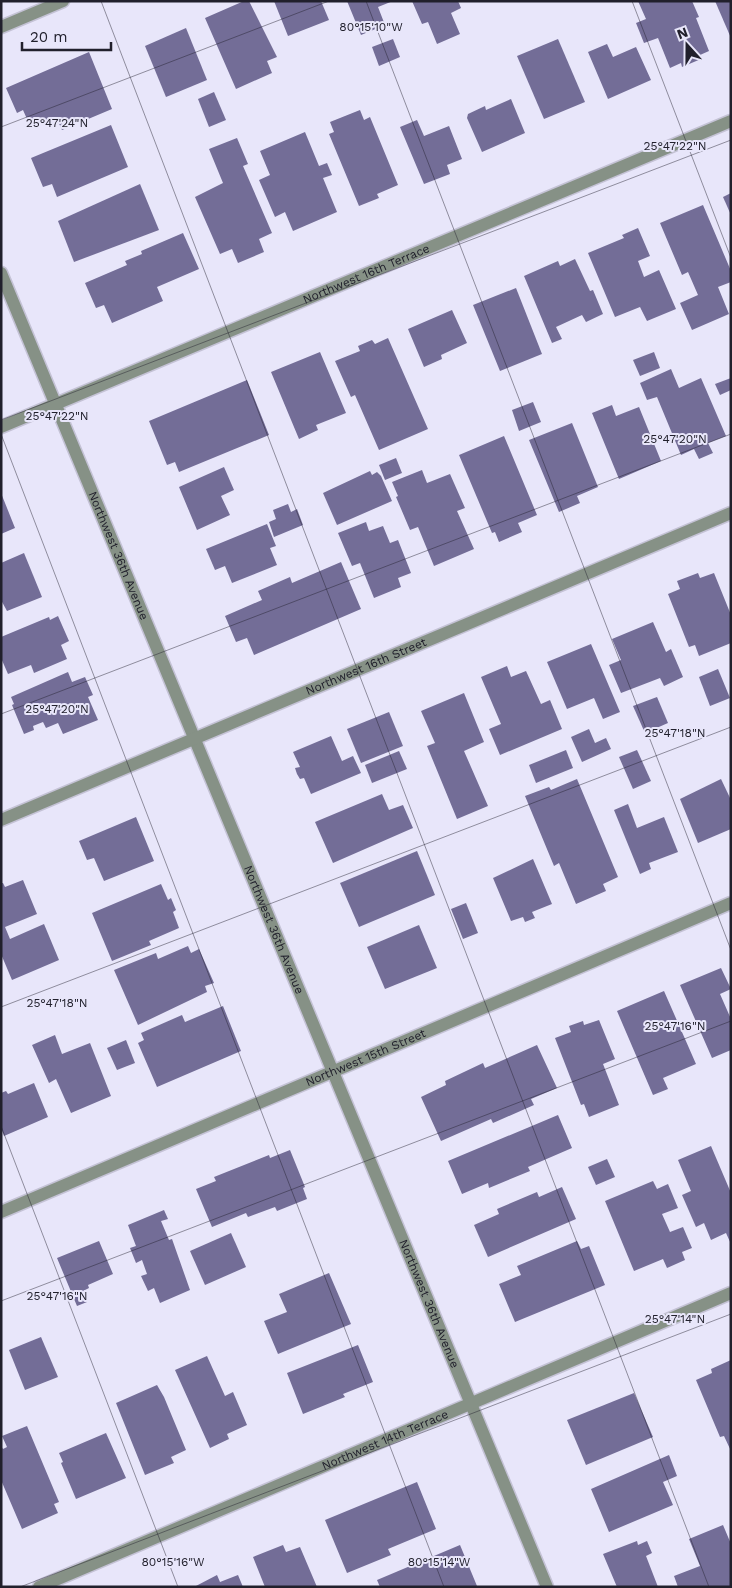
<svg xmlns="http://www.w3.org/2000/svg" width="732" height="1588" viewBox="0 0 732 1588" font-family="'Work Sans',sans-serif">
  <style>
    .building { fill: #736d97 }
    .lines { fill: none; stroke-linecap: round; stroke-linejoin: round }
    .minor-casing { stroke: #c4c2d5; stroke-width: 15 }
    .tertiary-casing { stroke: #c4c2d5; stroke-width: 15 }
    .minor { stroke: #869186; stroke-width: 12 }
    .tertiary { stroke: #869186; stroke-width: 12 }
    .ticks { fill: none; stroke: #21202c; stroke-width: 1; stroke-opacity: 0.45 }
    .labels { text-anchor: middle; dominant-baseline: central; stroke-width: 4; stroke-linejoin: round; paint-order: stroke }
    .street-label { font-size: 12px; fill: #21202c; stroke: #e8e6fa }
    .ticks-label { font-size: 12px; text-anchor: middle; fill: #21202c; stroke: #e8e6fa; stroke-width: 4; stroke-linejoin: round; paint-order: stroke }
  </style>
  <rect width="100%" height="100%" fill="#e8e6fa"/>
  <!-- building -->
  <g class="building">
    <polygon points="244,1 249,1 277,57 267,61 272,73 236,89 205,18"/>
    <polygon points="274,1 321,1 329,20 288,36"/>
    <polygon points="347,1 393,1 378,7 385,25 361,35"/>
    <polygon points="412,1 458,1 461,8 451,13 460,34 437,44 428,22 422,24"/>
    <polygon points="638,1 692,1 699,17 696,18 709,51 700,55 701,59 682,67 681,63 670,68 658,38 644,43 636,23 646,19"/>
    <polygon points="715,1 731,1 731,38"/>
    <polygon points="186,28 207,80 166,97 145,46"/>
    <polygon points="393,39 400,57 379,66 372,47"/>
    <polygon points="558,39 585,102 544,119 517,56"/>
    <polygon points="607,44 613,57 636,47 651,80 608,99 588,52"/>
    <polygon points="89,52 112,109 62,130 56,117 31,128 23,110 17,113 6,88"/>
    <polygon points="214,92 226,120 209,127 198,99"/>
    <polygon points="511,99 525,133 482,152 467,118 468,114 485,106 486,110"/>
    <polygon points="360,110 364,120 370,117 398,185 377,194 379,198 359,206 329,134 334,132 330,122"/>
    <polygon points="417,120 424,136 449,126 462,159 447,165 450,174 424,184 400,127"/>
    <polygon points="111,125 128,167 57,197 52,184 43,187 31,158"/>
    <polygon points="305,132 319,166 327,163 332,175 323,178 337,212 293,231 285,212 275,217 259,180 270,175 260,151"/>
    <polygon points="237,138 248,164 243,166 272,233 259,239 264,252 238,263 232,249 220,254 195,197 223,183 209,149"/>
    <polygon points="140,184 159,230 74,262 58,221"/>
    <polygon points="731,193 731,215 723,197"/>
    <polygon points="703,205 731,271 731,282 718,287 729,314 692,330 680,303 698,295 688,272 682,275 660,223"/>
    <polygon points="638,228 650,256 638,261 644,277 659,270 676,309 647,321 640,307 615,317 588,253 624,238 622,235"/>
    <polygon points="183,233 199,269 157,287 163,301 112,323 104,305 96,308 85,283 127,265 125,261 142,254 141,251"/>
    <polygon points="575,259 590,291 593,290 603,314 586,322 582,315 556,327 562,339 552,343 524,276 558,261 560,266"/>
    <polygon points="516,288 542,354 500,371 473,305"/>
    <polygon points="452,310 467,343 441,355 442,359 424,367 408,329"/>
    <polygon points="388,338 428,429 379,450 355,395 351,397 335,361 360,351 358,346 372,340 375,344"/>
    <polygon points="320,352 346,413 316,425 318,430 299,439 271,372"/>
    <polygon points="654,352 660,368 640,376 633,360"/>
    <polygon points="671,369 679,388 701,378 726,436 708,443 713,453 699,459 694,449 681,455 657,397 647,400 640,383"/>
    <polygon points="731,378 731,390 720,395 715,384"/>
    <polygon points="247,380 269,435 179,472 175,462 167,465 149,421"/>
    <polygon points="533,402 541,422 519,431 512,410"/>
    <polygon points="612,405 616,416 639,407 661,461 619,479 592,413"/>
    <polygon points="572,423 598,487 577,496 580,503 559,512 529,440"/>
    <polygon points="504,436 537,515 518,523 522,532 499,542 495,532 492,533 459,455"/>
    <polygon points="396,458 402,473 385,480 379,465"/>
    <polygon points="224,467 234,490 221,496 230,515 197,530 179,487"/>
    <polygon points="422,470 427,483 450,474 465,508 457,511 474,549 434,566 418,527 410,530 396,497 398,496 392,482"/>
    <polygon points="370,471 372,475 377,472 381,476 392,501 337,525 323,493"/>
    <polygon points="1,493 15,528 1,534"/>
    <polygon points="288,504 291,512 297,509 303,525 274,537 269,522 276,519 273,510"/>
    <polygon points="366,522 369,531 383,526 390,543 398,540 411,573 398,578 401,587 374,598 360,563 352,566 338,533"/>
    <polygon points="267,524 276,546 270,548 277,565 232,583 225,566 215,570 206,549"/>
    <polygon points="24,553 42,597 7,611 1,600 1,563"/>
    <polygon points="341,562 361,609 254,655 247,638 236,642 225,616 262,600 258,591 290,577 292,583"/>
    <polygon points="698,573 700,578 714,573 731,615 731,643 699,656 695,645 689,647 668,594 680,589 677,581"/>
    <polygon points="58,616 69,641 61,645 67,659 34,673 31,665 8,674 1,658 1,637 49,617 50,620"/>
    <polygon points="653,622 666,652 671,649 683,677 664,686 660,678 621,693 609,665 621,660 612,639"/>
    <polygon points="591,644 620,712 603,719 594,698 567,709 547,662"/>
    <polygon points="507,666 511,677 526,671 541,704 550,700 562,729 500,755 489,729 501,724 481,677"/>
    <polygon points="718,669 730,698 710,706 699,677"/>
    <polygon points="68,672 72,682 85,677 93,695 88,697 98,720 63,734 58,723 46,728 43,722 33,726 34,730 24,734 12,705 14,704 11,697"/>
    <polygon points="464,693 484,742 464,751 488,806 457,819 427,746 435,743 421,711"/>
    <polygon points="657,697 668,723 645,733 633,706"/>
    <polygon points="389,712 403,746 361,763 347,729"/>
    <polygon points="589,729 595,743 606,738 611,749 582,762 571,737"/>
    <polygon points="331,736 342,761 353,756 361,773 311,794 304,778 300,779 297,774 295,768 300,767 293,752"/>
    <polygon points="566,750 573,768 536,783 529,765"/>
    <polygon points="637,750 651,781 633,789 619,757"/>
    <polygon points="399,751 407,769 372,783 365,765"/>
    <polygon points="577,779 618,877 603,884 606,891 576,904 559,863 554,866 525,796 549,787 551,790"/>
    <polygon points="721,779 731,800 731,829 698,843 680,799"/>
    <polygon points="382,794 389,810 403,805 413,828 333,863 315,822"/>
    <polygon points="628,804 637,828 664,817 678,852 649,863 651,869 640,874 614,810"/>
    <polygon points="136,817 154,861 104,881 94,858 87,860 79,841"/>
    <polygon points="417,851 435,895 359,927 340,883"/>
    <polygon points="533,859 552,904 532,912 535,918 525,922 523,917 511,921 493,878"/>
    <polygon points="23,880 37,914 5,927 10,939 44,924 59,960 12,980 1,954 1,883 3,883 5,887"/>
    <polygon points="161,884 168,900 171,898 176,910 173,912 179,928 149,941 151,945 112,961 92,913"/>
    <polygon points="466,903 478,933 463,939 451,909"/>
    <polygon points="419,925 437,968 385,989 367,947"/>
    <polygon points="188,946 191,953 199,949 214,983 205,986 207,992 138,1025 114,970 156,953 158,959"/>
    <polygon points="721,968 731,989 720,994 731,1019 731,1050 712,1058 680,985"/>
    <polygon points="664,991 696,1064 663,1078 668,1089 653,1095 617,1011"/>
    <polygon points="223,1006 241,1051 157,1087 138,1043 144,1040 141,1033 182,1015 185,1022"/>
    <polygon points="599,1020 615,1059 603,1064 619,1105 589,1117 584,1104 581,1105 555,1038 571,1032 569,1026 583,1021 584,1025"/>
    <polygon points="55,1035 62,1054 90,1043 111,1096 71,1113 56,1079 49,1083 32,1045"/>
    <polygon points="126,1040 135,1063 117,1070 107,1048"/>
    <polygon points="537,1045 557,1088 531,1099 534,1105 493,1123 491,1119 441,1141 421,1097 446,1085 445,1081 483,1063 485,1068"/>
    <polygon points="34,1083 48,1117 4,1136 1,1128 1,1093 6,1091 8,1094"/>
    <polygon points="558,1115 572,1148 528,1167 530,1171 489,1188 488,1183 462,1194 448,1161"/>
    <polygon points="711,1146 731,1193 731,1244 726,1233 711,1240 704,1223 696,1227 682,1195 691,1191 678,1160"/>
    <polygon points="290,1150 305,1187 303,1188 307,1199 277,1211 275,1207 248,1217 246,1213 212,1227 196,1189 216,1181 214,1177 269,1155 270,1158"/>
    <polygon points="607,1159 615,1177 596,1185 588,1167"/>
    <polygon points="653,1181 657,1189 668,1184 678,1208 662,1214 670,1232 683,1227 692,1248 682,1252 685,1260 667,1268 663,1259 634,1271 605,1201"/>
    <polygon points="562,1187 576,1219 488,1257 474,1225 499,1214 497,1209 537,1192 539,1197"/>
    <polygon points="164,1210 168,1219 161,1221 169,1240 172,1239 190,1290 160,1303 154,1288 148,1291 141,1276 147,1274 142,1260 136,1263 130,1248 136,1246 128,1225"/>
    <polygon points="231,1233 246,1267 205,1285 190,1251"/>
    <polygon points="99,1241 113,1274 88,1285 89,1288 83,1291 87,1302 77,1306 57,1258"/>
    <polygon points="577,1241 581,1249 589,1246 605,1285 515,1322 499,1284 521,1275 517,1266"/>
    <polygon points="329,1273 351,1324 278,1354 264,1321 287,1312 279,1294"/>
    <polygon points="41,1337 58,1377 25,1390 9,1350"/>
    <polygon points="358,1345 373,1382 343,1394 345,1397 303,1414 287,1373"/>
    <polygon points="207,1356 225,1396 233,1392 247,1425 227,1434 229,1439 210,1448 175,1370"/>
    <polygon points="731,1360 731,1451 724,1436 720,1437 696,1380 712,1373 711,1369"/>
    <polygon points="157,1385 164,1397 186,1450 171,1457 174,1463 145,1475 116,1403"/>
    <polygon points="634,1393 653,1437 586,1465 567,1420"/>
    <polygon points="27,1426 59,1502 54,1504 58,1513 22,1529 1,1480 1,1446 3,1449 7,1447 2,1436"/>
    <polygon points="106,1433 126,1478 76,1499 61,1463 63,1462 59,1453"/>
    <polygon points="669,1455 677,1476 663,1482 673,1505 609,1532 591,1489"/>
    <polygon points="417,1482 436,1529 388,1549 391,1555 347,1573 325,1520"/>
    <polygon points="723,1525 731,1544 731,1587 678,1587 674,1576 700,1566 689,1539"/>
    <polygon points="637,1541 638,1545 647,1541 652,1553 646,1556 658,1587 617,1587 603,1554"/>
    <polygon points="283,1545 286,1552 300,1547 317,1587 265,1587 253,1557"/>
    <polygon points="460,1545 477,1586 380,1587 377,1580"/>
    <polygon points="217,1575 220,1582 238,1575 243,1587 194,1587"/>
  </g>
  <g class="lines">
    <defs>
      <g id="minor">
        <path id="s1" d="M1,273l546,1314"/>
        <path id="s2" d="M1,427l730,-306"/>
        <path id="s3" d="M1,820l730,-307"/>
        <path id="s4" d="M1,1212l730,-309"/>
        <path id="s5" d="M39,1587l692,-294"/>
      </g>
      <polyline id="tertiary" points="1,27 63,1"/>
    </defs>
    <!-- minor casing -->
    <use href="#minor" class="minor-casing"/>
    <!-- tertiary casing -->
    <use href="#tertiary" class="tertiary-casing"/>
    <!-- minor -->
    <use href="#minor" class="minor"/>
    <!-- tertiary -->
    <use href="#tertiary" class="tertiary"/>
  </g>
  <!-- ticks -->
  <path class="ticks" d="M101,1l608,1586M366,1l365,949M632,1l99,257M1,127l328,-126M1,420l730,-280M1,434l443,1153M1,714l730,-280M1,1007l730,-280M1,1126l177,461M1,1301l730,-280M20,1587l711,-273"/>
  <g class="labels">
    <!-- street labels -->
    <g class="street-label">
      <text stroke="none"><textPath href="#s2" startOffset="396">Northwest 16th Terrace</textPath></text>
      <text stroke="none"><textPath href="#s1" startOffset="306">Northwest 36th Avenue</textPath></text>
      <text stroke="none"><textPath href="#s3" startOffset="396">Northwest 16th Street</textPath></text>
      <text stroke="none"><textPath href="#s1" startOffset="711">Northwest 36th Avenue</textPath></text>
      <text stroke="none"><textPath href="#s4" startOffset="396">Northwest 15th Street</textPath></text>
      <text stroke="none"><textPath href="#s1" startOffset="1116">Northwest 36th Avenue</textPath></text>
      <text stroke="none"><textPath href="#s5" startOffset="376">Northwest 14th Terrace</textPath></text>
    </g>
  </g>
  <g class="ticks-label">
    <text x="371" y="31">80°15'10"W</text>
    <text x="57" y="127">25°47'24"N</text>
    <text x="675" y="150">25°47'22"N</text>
    <text x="57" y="420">25°47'22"N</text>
    <text x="675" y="443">25°47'20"N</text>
    <text x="57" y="713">25°47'20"N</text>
    <text x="675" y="737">25°47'18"N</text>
    <text x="57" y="1007">25°47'18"N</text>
    <text x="675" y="1030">25°47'16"N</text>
    <text x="57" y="1300">25°47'16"N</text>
    <text x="675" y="1323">25°47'14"N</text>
    <text x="173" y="1566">80°15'16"W</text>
    <text x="439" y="1566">80°15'14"W</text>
  </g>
  <!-- border -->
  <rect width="732" height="1588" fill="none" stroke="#21202c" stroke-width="5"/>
  <!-- north arrow -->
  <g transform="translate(687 45) rotate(339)" stroke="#e8e6fa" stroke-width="4" paint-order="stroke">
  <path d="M0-4L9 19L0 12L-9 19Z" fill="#21202c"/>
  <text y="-8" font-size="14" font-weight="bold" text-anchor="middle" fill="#21202c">N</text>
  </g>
  <!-- scale -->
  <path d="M22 42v8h89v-8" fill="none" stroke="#21202c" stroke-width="2.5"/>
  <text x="30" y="42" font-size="15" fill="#21202c" stroke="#e8e6fa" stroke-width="4" paint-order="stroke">20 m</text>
</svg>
